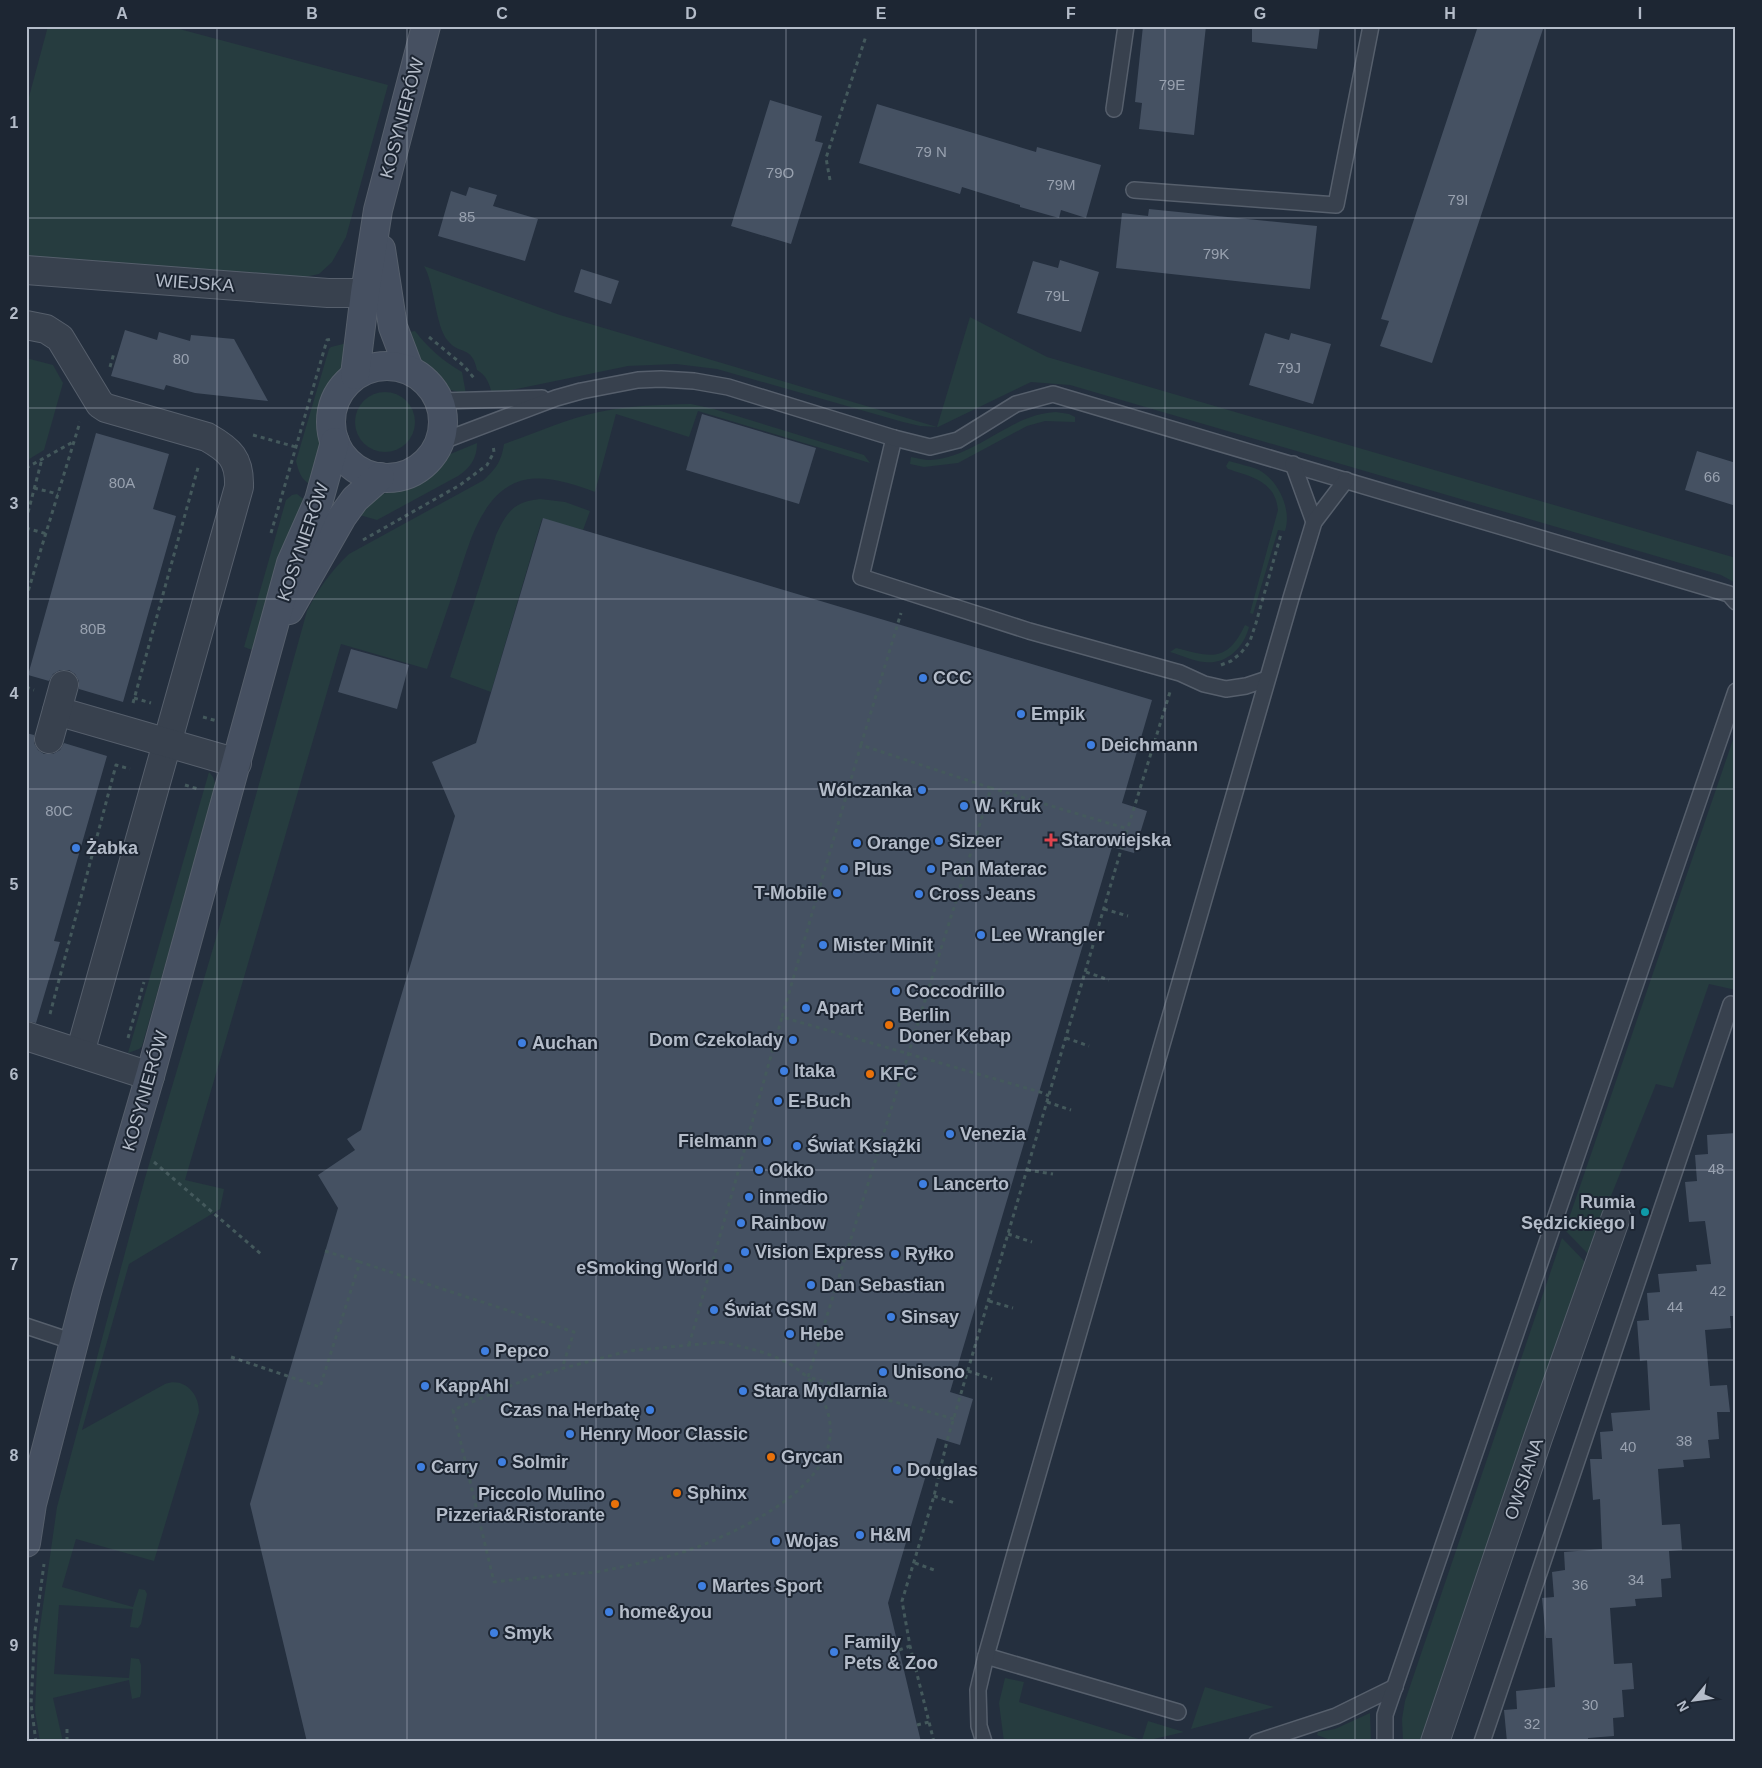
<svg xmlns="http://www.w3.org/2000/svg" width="1762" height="1768" viewBox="0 0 1762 1768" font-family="Helvetica,sans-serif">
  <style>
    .green { fill: #263c3f }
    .building { fill: #455162 }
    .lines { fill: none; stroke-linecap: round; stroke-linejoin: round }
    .service-casing { stroke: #565f6c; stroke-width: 18 }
    .minor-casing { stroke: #565f6c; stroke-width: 30 }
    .secondary-casing { stroke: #565f6c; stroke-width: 30 }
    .path { stroke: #44595c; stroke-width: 3; stroke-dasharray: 4 4; stroke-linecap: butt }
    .service { stroke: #38414e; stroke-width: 15 }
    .minor { stroke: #38414e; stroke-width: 28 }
    .secondary { stroke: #465061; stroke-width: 28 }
    .grid { fill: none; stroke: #b4bcc9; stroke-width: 1; stroke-opacity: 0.55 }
    .shop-dot { fill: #3f7fe0; stroke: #1d2633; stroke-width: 2 }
    .health-dot { fill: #e0444e; stroke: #1d2633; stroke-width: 2 }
    .food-dot { fill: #e8710a; stroke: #1d2633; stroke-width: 2 }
    .culture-dot { fill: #0f9aa8; stroke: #1d2633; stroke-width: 2 }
    .labels { text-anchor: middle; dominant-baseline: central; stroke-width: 4; stroke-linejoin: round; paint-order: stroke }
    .number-label { font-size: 15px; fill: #98a1af }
    .street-label { font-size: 18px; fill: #b4bcc9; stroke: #1d2633 }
    .poi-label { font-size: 18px; font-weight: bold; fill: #b4bcc9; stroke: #1d2633; text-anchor: start }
    .neatline { fill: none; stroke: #b4bcc9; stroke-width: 2 }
    .grid-label { font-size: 16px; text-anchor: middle; font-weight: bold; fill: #b4bcc9 }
  </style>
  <rect width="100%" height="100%" fill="#242f3e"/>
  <!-- green -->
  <g class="green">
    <polygon points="48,26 168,26 388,85 346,237 332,262 319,274 286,281 26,261 26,108"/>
    <path d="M424,266l136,49 377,112 33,-110 77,40 689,201v25l-15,-8 -651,-190 -39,-3 -93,45 -18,-1 -17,-4 -186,-53 -41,-5 -48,2 -136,28c-3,-11 -5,-18 -15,-24 -5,-25 -18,-15 -29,-29 -13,-15 -13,-56 -24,-75z"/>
    <path d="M415,331c13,17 28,30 47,41l4,22 -23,-6 -26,-27 -14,-28z"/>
    <path d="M351,342l-4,20 -24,35 -4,13 2,30 -10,45c-10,-6 -12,-12 -15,-24l33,-112 2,-2z"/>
    <polygon points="26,358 53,365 63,383 44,450 26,461"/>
    <circle cx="385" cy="422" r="30"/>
    <path d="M691,404l23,5 150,46 6,8 -172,-52 -9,26 -73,-23 -21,78c-25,-9 -58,-21 -84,-7 -35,19 -45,71 -57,105 -9,26 -18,53 -27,79l-86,-25 -156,536 39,9 -4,20 -91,55 -47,166 83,-46c19,-7 34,9 34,28l-45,149 -78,-22 -14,48 71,20 6,-18 6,1 2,4 -6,30 -3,4 -8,-1 3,-18 -74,-4 -5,69 75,4 2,-20 8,1 2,6v28l-1,4 -8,2 -3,-19 -76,18 10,44h-23l-5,-31 3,-70 19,-134 88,-329 74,-250 88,-317c11,-22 24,-40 42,-57l135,-74c13,-13 17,-18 20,-36 32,-11 62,-25 95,-32 31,-7 61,-7 92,-8z"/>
    <path d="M1056,412l13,2 6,3v5l-30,-1 -18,5 -69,37 -34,4 -14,-3 1,-7c7,1 13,3 19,3 47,-3 80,-46 126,-48z"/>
    <path d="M477,443c0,16 -7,25 -19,33l-81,44 -21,-6 17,-17 29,-9 21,-10 9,-7 11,-14z"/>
    <path d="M1229,461c9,3 21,5 30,9 20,11 33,40 26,61l-7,-1 -25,84 -3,-1 28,-103c-3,-29 -26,-33 -50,-41l-2,-3z"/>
    <polygon points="297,494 306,501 255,651 244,647 286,500 292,495"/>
    <path d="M540,499l25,3 25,9 -7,19 -41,-11 -51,173 -41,-15 46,-142c11,-23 17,-33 44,-36z"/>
    <path d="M1245,625l4,2c-5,20 -22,38 -45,35 -11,-1 -23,-7 -34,-10l6,-4c35,9 51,15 69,-23z"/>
    <polygon points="1736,731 1736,990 1709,984 1673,1088 1656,1084 1611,1196 1590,1256 1565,1230"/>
    <polygon points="209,772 213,777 216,786 142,1046 139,1049 128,1053"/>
    <polygon points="1562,1238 1587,1264 1423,1742 1403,1742 1402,1719 1405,1701"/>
    <polygon points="1005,1678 1024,1682 1019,1702 1142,1740 1148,1721 1184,1732 1141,1742 1076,1742 1075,1740 1068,1742 1004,1742 999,1703"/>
    <polygon points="1205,1687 1274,1707 1191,1729"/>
    <polygon points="1370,1713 1371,1742 1336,1742 1317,1735 1318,1732 1335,1729"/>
  </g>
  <!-- building -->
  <g class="building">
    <polygon points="1143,26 1206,26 1194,135 1139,129 1142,103 1135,102"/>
    <polygon points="1252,26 1320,26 1317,49 1252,42"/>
    <polygon points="1478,26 1544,26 1432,363 1380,346 1389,321 1381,319"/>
    <polygon points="770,100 822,116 815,141 823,143 791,244 731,226"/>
    <polygon points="877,104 1036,152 1037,147 1101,165 1086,218 1061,210 1059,218 1020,207 1020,205 962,187 960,194 859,163"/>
    <polygon points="469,187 497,195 493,206 538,219 525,261 438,236 451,191 466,196"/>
    <polygon points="1149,209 1317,226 1310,289 1116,268 1122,213 1148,216"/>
    <polygon points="1060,260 1099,272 1081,332 1017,313 1033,261 1058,268"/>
    <polygon points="581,269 619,281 611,304 574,292"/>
    <polygon points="125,330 157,340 159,332 190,341 191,335 234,339 268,401 195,393 166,385 164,390 111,376"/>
    <polygon points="1265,333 1289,340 1291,333 1331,344 1313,404 1249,385"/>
    <polygon points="702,414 816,448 799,504 686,470"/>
    <polygon points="96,433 169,454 153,509 176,516 123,702 79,689 79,681 75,674 69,670 60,670 53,674 49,681 28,675"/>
    <polygon points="1697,451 1736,463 1736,506 1685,490"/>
    <polygon points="543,518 1152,700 1122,803 1147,811 1134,853 1112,847 950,1392 973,1399 960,1445 937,1438 888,1603 921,1742 307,1742 250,1504 338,1208 318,1175 355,1150 347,1139 361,1130 455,816 432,762 476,743"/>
    <polygon points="351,649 409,665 397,709 338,692"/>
    <polygon points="26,733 34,735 34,743 38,750 44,754 53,754 60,750 64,743 107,756 54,941 60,942 36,1023 26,1021"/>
    <polygon points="1736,1133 1736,1316 1730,1316 1731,1328 1705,1330 1710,1386 1727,1385 1730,1412 1717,1412 1719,1439 1708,1440 1710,1458 1683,1460 1684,1467 1658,1469 1662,1525 1680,1524 1682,1550 1669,1551 1671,1578 1661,1579 1662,1597 1635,1599 1636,1606 1610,1608 1614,1664 1632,1663 1634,1689 1622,1690 1624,1717 1613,1718 1614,1736 1588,1738 1588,1742 1507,1742 1504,1710 1517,1709 1516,1691 1555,1687 1552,1638 1546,1638 1542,1598 1554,1597 1552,1572 1565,1570 1564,1552 1602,1549 1600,1499 1593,1500 1590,1459 1602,1459 1600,1432 1613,1431 1611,1413 1650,1410 1647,1360 1640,1361 1637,1321 1649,1320 1647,1293 1660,1292 1658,1274 1697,1271 1696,1265 1711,1264 1705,1221 1689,1222 1685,1182 1697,1181 1695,1155 1708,1154 1707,1135"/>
  </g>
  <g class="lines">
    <defs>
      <g id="service">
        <polyline points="1114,109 1126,26"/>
        <polyline points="1134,190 1336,205 1371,26"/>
        <polyline points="440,401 542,398"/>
        <polyline points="894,438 861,577 1029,631 1180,673 1204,684 1226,689 1246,686 1267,679"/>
        <polyline points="440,442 556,398 581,391 638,380 661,379 694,381 728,387 894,438 930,447 958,440 1016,404 1053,394 1729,594 1736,602"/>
        <polyline points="1293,464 1314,522"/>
        <polyline points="26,1326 74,1342"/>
        <polyline points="986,1656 1178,1712"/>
        <polyline points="984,1742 979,1726 978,1690 986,1656 1014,1557 1291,598 1314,522 1346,480"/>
        <polyline points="1257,1742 1336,1716 1395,1687"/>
        <polyline points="1385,1742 1385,1715 1736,691"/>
        <polyline points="1482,1742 1731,1004"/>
      </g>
      <g id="minor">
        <polyline points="26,270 328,293 365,293"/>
        <path d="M26,325l20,4 14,9 40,66 6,4 101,29c23,13 33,22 32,50l-159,566"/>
        <polyline points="57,711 237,763"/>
        <polyline points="49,739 64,685"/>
        <polyline points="26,1036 150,1076"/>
        <polyline points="1435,1742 1538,1438 1616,1217"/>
      </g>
      <g id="secondary">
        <polyline points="381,249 393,327 409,369"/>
        <circle cx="387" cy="422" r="56"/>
        <polyline points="355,375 365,293 378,210 426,26"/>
        <polyline points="289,610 342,517 355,499 380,477"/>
        <polyline points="26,1543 32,1504 87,1292 150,1076 291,563 319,500 335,442"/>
      </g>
    </defs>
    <!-- service casing -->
    <use href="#service" class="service-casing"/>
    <!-- minor casing -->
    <use href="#minor" class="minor-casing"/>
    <!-- secondary casing -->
    <use href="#secondary" class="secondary-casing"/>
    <!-- path -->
    <g class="path">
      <polyline points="830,180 826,158 866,36"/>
      <polyline points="429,337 464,366 474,378"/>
      <polyline points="110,367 114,353"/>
      <polyline points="253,435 296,447"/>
      <polyline points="26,468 73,442"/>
      <polyline points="34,488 58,494"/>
      <polyline points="26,520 42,459"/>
      <polyline points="26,528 47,534"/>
      <polyline points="271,533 327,340 332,339"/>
      <polyline points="363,540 460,485 487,465 494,452 493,445"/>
      <polyline points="26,598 80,422"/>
      <polyline points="1221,665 1231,661 1241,653 1250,641 1256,623 1281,534"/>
      <polyline points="26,687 34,690"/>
      <polyline points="134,698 151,703"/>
      <polyline points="133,703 199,464"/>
      <polyline points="203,717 217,721"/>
      <polyline points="861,745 901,613"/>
      <polyline points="185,785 198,789"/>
      <polyline points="1104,909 1128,916"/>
      <polyline points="1086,972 1109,980"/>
      <polyline points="50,1014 116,765 130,769"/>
      <polyline points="782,1017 861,745 991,788"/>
      <polyline points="128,1038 144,982"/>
      <polyline points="1066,1038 1089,1046"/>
      <polyline points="1047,1102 1071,1110"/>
      <polyline points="154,1162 261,1254"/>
      <polyline points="1027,1170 1053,1174"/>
      <polyline points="1008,1234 1032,1242"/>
      <polyline points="325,1251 360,1262"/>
      <polyline points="989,1301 1013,1308"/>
      <path d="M721,1342c46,10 89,19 106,68 22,67 -69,111 -117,132 -32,14 -69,21 -103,28 -12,3 -25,3 -37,4 -26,3 -51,5 -76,8l-41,-172 81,-34 94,-25z"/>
      <polyline points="689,1345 782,1017 1040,1092 1049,1096"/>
      <polyline points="231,1357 320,1387 360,1262 574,1332 562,1368"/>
      <polyline points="968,1371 992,1379"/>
      <polyline points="954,1419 808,1377 991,788 1128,829"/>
      <polyline points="934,1496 955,1503"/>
      <polyline points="915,1563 934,1570"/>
      <polyline points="899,1650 910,1646"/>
      <polyline points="917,1725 929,1722"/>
      <polyline points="67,1729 67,1742"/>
      <polyline points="36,1742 31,1704 35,1631 44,1564"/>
      <polyline points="934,1742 910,1646 902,1601 934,1496 947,1441 1121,850 1170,692"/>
    </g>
    <!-- service -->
    <use href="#service" class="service"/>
    <!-- minor -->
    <use href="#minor" class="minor"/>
    <!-- secondary -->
    <use href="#secondary" class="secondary"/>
  </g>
  <!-- grid -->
  <path class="grid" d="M217,26v1716M407,26v1716M596,26v1716M786,26v1716M976,26v1716M1165,26v1716M1355,26v1716M1545,26v1716M26,218h1710M26,408h1710M26,599h1710M26,789h1710M26,979h1710M26,1170h1710M26,1360h1710M26,1550h1710"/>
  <!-- markers -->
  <g class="shop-dot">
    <circle cx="923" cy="678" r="5"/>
    <circle cx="1021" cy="714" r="5"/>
    <circle cx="1091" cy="745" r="5"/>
    <circle cx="922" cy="790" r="5"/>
    <circle cx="964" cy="806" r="5"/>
    <circle cx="939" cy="841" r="5"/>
    <circle cx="857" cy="843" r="5"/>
    <circle cx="76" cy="848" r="5"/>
    <circle cx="844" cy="869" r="5"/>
    <circle cx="931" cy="869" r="5"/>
    <circle cx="837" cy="893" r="5"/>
    <circle cx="919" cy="894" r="5"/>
    <circle cx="981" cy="935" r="5"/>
    <circle cx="823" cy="945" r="5"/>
    <circle cx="896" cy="991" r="5"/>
    <circle cx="806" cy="1008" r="5"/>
    <circle cx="793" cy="1040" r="5"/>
    <circle cx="522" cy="1043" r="5"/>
    <circle cx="784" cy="1071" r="5"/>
    <circle cx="778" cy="1101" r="5"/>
    <circle cx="950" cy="1134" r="5"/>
    <circle cx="767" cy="1141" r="5"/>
    <circle cx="797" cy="1146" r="5"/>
    <circle cx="759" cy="1170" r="5"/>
    <circle cx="923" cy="1184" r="5"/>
    <circle cx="749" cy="1197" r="5"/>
    <circle cx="741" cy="1223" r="5"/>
    <circle cx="745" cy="1252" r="5"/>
    <circle cx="895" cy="1254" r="5"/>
    <circle cx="728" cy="1268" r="5"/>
    <circle cx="811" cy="1285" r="5"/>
    <circle cx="714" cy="1310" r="5"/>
    <circle cx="891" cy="1317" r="5"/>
    <circle cx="790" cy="1334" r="5"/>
    <circle cx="485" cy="1351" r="5"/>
    <circle cx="883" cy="1372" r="5"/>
    <circle cx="425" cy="1386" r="5"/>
    <circle cx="743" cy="1391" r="5"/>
    <circle cx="650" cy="1410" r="5"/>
    <circle cx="570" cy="1434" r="5"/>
    <circle cx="502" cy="1462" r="5"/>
    <circle cx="421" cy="1467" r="5"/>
    <circle cx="897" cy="1470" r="5"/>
    <circle cx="860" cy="1535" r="5"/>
    <circle cx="776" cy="1541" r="5"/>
    <circle cx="702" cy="1586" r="5"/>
    <circle cx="609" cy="1612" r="5"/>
    <circle cx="494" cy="1633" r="5"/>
    <circle cx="834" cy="1652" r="5"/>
  </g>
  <path class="health-dot" d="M1048.5 832.5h5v5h5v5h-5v5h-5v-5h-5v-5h5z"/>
  <g class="food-dot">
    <circle cx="889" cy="1025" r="5"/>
    <circle cx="870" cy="1074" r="5"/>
    <circle cx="771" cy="1457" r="5"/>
    <circle cx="677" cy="1493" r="5"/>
    <circle cx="615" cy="1504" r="5"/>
  </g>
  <circle class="culture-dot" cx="1645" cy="1212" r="5"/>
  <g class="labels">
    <!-- number labels -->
    <g class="number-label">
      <text x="1172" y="84">79E</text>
      <text x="931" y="151">79 N</text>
      <text x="780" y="172">79O</text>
      <text x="1061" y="184">79M</text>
      <text x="1458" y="199">79I</text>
      <text x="467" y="216">85</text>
      <text x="1216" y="253">79K</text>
      <text x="1057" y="295">79L</text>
      <text x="181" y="358">80</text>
      <text x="1289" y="367">79J</text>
      <text x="1712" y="476">66</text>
      <text x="122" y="482">80A</text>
      <text x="93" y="628">80B</text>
      <text x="59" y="810">80C</text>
      <text x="1716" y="1168">48</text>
      <text x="1718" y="1290">42</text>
      <text x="1675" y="1306">44</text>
      <text x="1684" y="1440">38</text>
      <text x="1628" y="1446">40</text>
      <text x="1636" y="1579">34</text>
      <text x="1580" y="1584">36</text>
      <text x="1590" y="1704">30</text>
      <text x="1532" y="1723">32</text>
    </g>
    <!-- street labels -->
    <g class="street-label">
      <text transform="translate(402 118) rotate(-75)">KOSYNIERÓW</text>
      <text transform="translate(195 283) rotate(4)">WIEJSKA</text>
      <text transform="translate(303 542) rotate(-71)">KOSYNIERÓW</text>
      <text transform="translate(145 1091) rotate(-74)">KOSYNIERÓW</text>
      <text transform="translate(1524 1479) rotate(-71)">OWSIANA</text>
    </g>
    <!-- poi labels -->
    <g class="poi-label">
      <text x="933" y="678">CCC</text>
      <text x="1031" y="714">Empik</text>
      <text x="1101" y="745">Deichmann</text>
      <text x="912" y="790" text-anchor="end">Wólczanka</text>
      <text x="974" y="806">W. Kruk</text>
      <text x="1061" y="840">Starowiejska</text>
      <text x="949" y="841">Sizeer</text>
      <text x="867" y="843">Orange</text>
      <text x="86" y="848">Żabka</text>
      <text x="854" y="869">Plus</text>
      <text x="941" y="869">Pan Materac</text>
      <text x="827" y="893" text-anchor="end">T-Mobile</text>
      <text x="929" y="894">Cross Jeans</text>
      <text x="991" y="935">Lee Wrangler</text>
      <text x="833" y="945">Mister Minit</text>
      <text x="906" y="991">Coccodrillo</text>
      <text x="816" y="1008">Apart</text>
      <text x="899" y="1015">Berlin<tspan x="899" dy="21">Doner Kebap</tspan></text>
      <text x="783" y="1040" text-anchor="end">Dom Czekolady</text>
      <text x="532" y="1043">Auchan</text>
      <text x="794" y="1071">Itaka</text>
      <text x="880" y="1074">KFC</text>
      <text x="788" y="1101">E-Buch</text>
      <text x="960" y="1134">Venezia</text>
      <text x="757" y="1141" text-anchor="end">Fielmann</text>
      <text x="807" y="1146">Świat Książki</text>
      <text x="769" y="1170">Okko</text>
      <text x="933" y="1184">Lancerto</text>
      <text x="759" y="1197">inmedio</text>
      <text x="1635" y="1202" text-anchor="end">Rumia<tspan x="1635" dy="21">Sędzickiego I</tspan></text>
      <text x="751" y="1223">Rainbow</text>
      <text x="755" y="1252">Vision Express</text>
      <text x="905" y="1254">Ryłko</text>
      <text x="718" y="1268" text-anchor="end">eSmoking World</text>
      <text x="821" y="1285">Dan Sebastian</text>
      <text x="724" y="1310">Świat GSM</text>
      <text x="901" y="1317">Sinsay</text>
      <text x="800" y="1334">Hebe</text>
      <text x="495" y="1351">Pepco</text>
      <text x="893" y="1372">Unisono</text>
      <text x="435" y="1386">KappAhl</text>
      <text x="753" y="1391">Stara Mydlarnia</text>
      <text x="640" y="1410" text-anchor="end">Czas na Herbatę</text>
      <text x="580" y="1434">Henry Moor Classic</text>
      <text x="781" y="1457">Grycan</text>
      <text x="512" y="1462">Solmir</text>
      <text x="431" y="1467">Carry</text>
      <text x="907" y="1470">Douglas</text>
      <text x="687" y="1493">Sphinx</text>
      <text x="605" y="1494" text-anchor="end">Piccolo Mulino<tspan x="605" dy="21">Pizzeria&amp;Ristorante</tspan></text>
      <text x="870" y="1535">H&amp;M</text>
      <text x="786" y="1541">Wojas</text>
      <text x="712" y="1586">Martes Sport</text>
      <text x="619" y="1612">home&amp;you</text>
      <text x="504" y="1633">Smyk</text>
      <text x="844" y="1642">Family<tspan x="844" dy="21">Pets &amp; Zoo</tspan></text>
    </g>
  </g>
  <!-- border -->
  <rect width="1762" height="1768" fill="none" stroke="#1d2633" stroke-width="55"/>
  <!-- north arrow -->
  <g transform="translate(1694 1700) rotate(241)" stroke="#1d2633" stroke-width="4" paint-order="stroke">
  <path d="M0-4L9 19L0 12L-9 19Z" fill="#b4bcc9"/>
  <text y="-8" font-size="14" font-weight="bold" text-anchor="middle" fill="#b4bcc9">N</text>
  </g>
  <rect x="28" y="28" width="1706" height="1712" class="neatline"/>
  <g class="grid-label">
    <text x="122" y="19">A</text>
    <text x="312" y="19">B</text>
    <text x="502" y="19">C</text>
    <text x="691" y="19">D</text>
    <text x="881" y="19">E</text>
    <text x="1071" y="19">F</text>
    <text x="1260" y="19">G</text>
    <text x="1450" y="19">H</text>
    <text x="1640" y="19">I</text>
    <text x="14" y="128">1</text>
    <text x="14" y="319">2</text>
    <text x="14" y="509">3</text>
    <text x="14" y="699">4</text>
    <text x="14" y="890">5</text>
    <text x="14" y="1080">6</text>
    <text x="14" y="1270">7</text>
    <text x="14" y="1461">8</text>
    <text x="14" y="1651">9</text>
  </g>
</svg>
